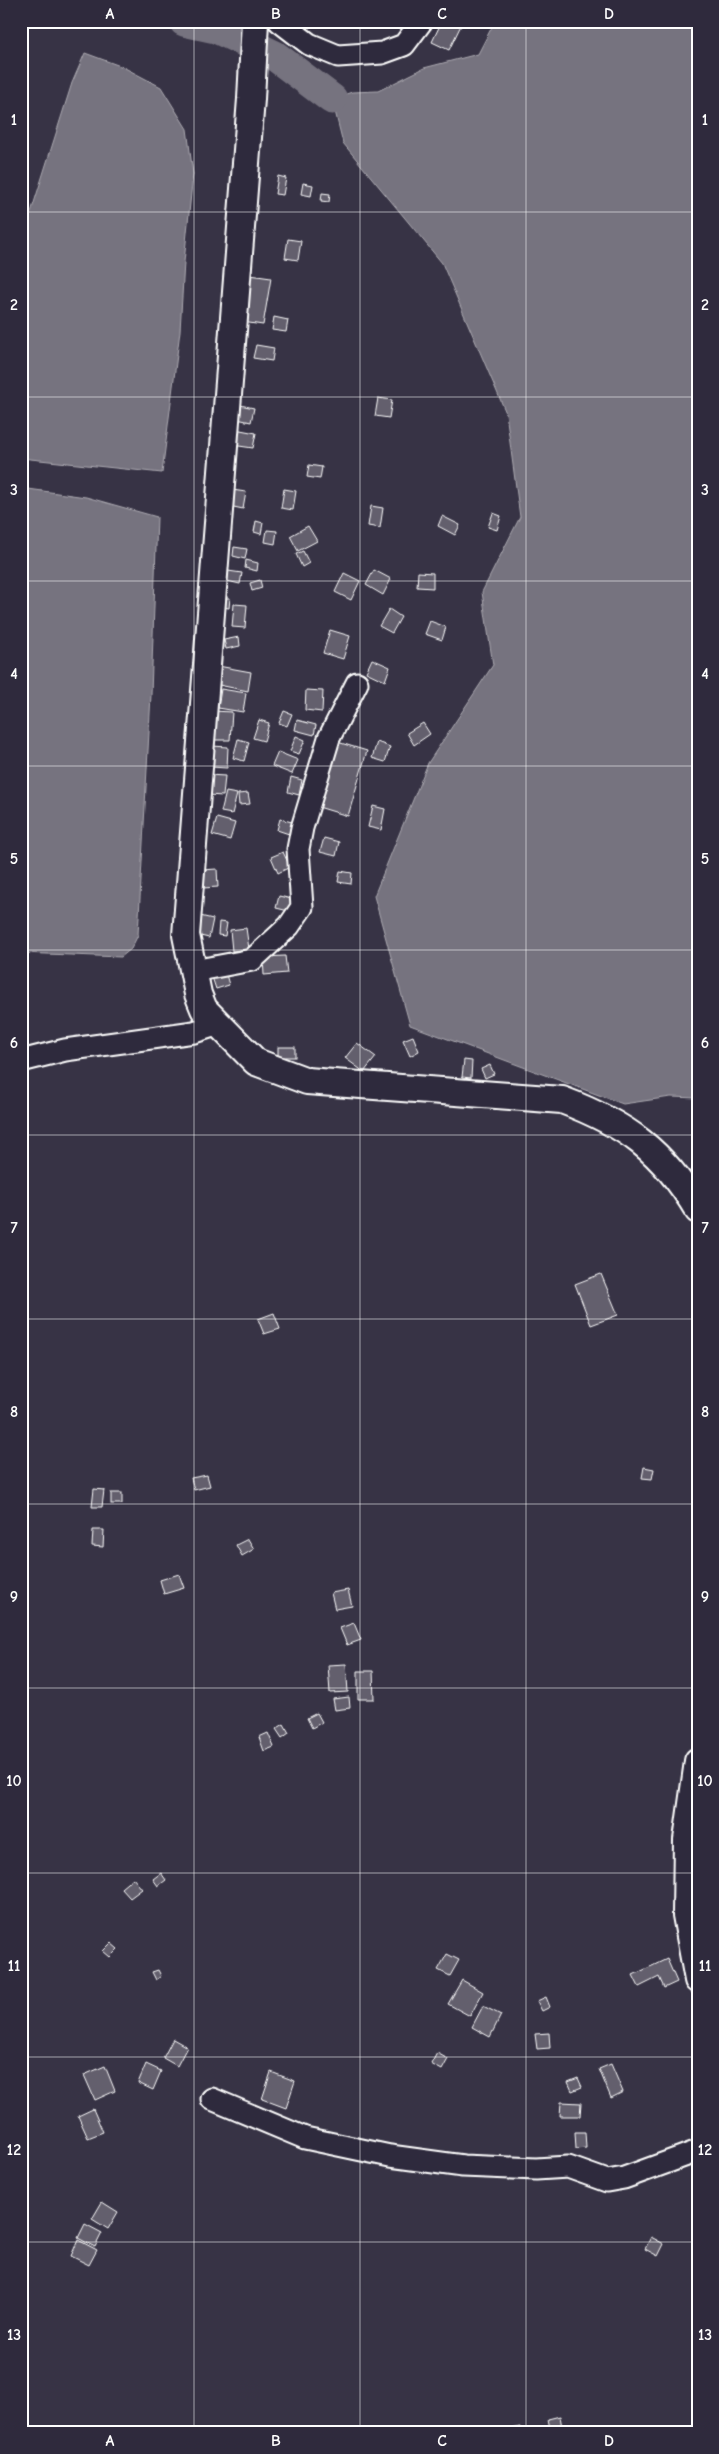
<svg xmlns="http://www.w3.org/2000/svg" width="719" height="2454" viewBox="0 0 719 2454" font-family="'Comic Neue',sans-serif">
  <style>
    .water { fill: #76737f; stroke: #adabb2 }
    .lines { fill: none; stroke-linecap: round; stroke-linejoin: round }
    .river { stroke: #76737f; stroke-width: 31 }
    .building { fill: #635f6d; stroke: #fff }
    .minor-casing { stroke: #fff; stroke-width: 25 }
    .major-casing { stroke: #fff; stroke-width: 30 }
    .minor { stroke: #2f2a3d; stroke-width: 21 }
    .major { stroke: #2f2a3d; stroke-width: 26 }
    .grid { fill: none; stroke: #fff; stroke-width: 1; stroke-opacity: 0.55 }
    .neatline { fill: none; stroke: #fff; stroke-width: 2 }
    .grid-label { font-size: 16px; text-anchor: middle; font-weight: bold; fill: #fff }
  </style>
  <rect width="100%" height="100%" fill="#373345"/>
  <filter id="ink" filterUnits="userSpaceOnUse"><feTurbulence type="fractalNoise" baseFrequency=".02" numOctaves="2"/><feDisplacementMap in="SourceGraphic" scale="10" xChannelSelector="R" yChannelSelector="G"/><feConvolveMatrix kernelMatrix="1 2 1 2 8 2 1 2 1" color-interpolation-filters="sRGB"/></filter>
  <g filter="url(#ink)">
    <!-- water -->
    <g class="water">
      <polygon points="495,21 698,21 698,1098 671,1097 623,1104 410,1025 374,896 428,763 493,665 482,592 520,517 506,413 442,263 343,143 332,99 352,92 378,91 424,68 478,54"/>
      <polygon points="85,53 123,67 161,87 187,129 193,174 184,262 180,331 162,473 21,458 21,230 27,225 72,83"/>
      <polygon points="21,488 86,497 157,517 151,695 138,935 131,949 121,957 21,953"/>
    </g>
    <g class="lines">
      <!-- river -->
      <polyline class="river" points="184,21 216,28 275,56 332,99"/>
    </g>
    <!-- building -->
    <g class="building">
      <polygon points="442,21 463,21 449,50 432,42"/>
      <polygon points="278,176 286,178 283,195 275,194"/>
      <polygon points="303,183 313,185 311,196 301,194"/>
      <polygon points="322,193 330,194 329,202 321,201"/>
      <polygon points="288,239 301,241 298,260 285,258"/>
      <polygon points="250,275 271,278 263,325 242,322"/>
      <polygon points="274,317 288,320 286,332 272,330"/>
      <polygon points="256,345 274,348 272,361 253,358"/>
      <polygon points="378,398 392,400 389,418 375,416"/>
      <polygon points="240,405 254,408 251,422 237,419"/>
      <polygon points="235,429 256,433 253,448 232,445"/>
      <polygon points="309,465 322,467 320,479 307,477"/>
      <polygon points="284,489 296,491 293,510 281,508"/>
      <polygon points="232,490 246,492 243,509 229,506"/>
      <polygon points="371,506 383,508 380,528 368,526"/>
      <polygon points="493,513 501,516 497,530 488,527"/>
      <polygon points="442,516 460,525 455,535 438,526"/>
      <polygon points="256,521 263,523 261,534 254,532"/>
      <polygon points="308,526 317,541 298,551 290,536"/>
      <polygon points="267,530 277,531 275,544 265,542"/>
      <polygon points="234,547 247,549 245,559 233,556"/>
      <polygon points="303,551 309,563 302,567 296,554"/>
      <polygon points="246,560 258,563 257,571 245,568"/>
      <polygon points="374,570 391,579 383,595 366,585"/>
      <polygon points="228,571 242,573 240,584 227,581"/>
      <polygon points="418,572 433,573 433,588 417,587"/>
      <polygon points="344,573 360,581 351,600 335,592"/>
      <polygon points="260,580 262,588 252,591 250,583"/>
      <polygon points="223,598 230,598 229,608 222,607"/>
      <polygon points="234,604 247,605 245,628 232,627"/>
      <polygon points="389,609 401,617 392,633 379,626"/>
      <polygon points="430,621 446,627 442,640 425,634"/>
      <polygon points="330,630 350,636 343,659 323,653"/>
      <polygon points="239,637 240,646 226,649 224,640"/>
      <polygon points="372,659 390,667 385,681 366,672"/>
      <polygon points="218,666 251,672 248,691 214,684"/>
      <polygon points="221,689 246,693 243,712 218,708"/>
      <polygon points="306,690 323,691 322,712 305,710"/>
      <polygon points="213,711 232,712 230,740 212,740"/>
      <polygon points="284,711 292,714 287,726 279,723"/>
      <polygon points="259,720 269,723 264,741 253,738"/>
      <polygon points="297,720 316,725 314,735 295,730"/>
      <polygon points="423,723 430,734 414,745 407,733"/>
      <polygon points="296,736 305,740 299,754 290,751"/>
      <polygon points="238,739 249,742 244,761 233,758"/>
      <polygon points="334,741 367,751 348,816 315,806"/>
      <polygon points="377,742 390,747 385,762 372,758"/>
      <polygon points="212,746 228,747 227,768 211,767"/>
      <polygon points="278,752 298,760 292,774 272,766"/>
      <polygon points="208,775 225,776 223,796 208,795"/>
      <polygon points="291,777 302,780 299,795 288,792"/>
      <polygon points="226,792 237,794 232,814 221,812"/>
      <polygon points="248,793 250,804 239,805 238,794"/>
      <polygon points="373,806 385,809 381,830 368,827"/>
      <polygon points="217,818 235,823 230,840 212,835"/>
      <polygon points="280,819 292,822 289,834 277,830"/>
      <polygon points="324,838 339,842 336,856 320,852"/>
      <polygon points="283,852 290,867 278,873 271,857"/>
      <polygon points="217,869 218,887 203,888 202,870"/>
      <polygon points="340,871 352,873 351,884 338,882"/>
      <polygon points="279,896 296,900 293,912 276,908"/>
      <polygon points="200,916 213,919 209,938 196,935"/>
      <polygon points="219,922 227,923 225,936 218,935"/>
      <polygon points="246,928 249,949 232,951 230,930"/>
      <polygon points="285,956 287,973 264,975 263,957"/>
      <polygon points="225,971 229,985 216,989 211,974"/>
      <polygon points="413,1036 419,1051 410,1056 403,1040"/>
      <polygon points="357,1043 376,1057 364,1072 345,1058"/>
      <rect x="278" y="1047" width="17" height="10"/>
      <polygon points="464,1060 472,1061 471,1078 462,1077"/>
      <polygon points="490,1065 494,1074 485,1078 481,1069"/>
      <polygon points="601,1274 618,1315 591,1325 575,1284"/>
      <polygon points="274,1313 280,1329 264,1334 258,1319"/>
      <polygon points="644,1467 654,1469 652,1479 642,1478"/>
      <polygon points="207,1475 210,1486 194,1490 191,1478"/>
      <polygon points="94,1489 104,1490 102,1507 92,1507"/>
      <rect x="111" y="1493" width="11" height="11"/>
      <polygon points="93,1530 104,1530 103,1547 92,1546"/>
      <polygon points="248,1539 254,1549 242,1556 236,1545"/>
      <polygon points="179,1574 184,1588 164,1594 160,1580"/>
      <polygon points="348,1590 352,1606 335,1609 331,1593"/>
      <polygon points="354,1623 361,1640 347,1645 340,1628"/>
      <polygon points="346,1664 348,1692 330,1693 328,1665"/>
      <polygon points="358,1671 373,1671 374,1699 358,1699"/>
      <polygon points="349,1697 350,1708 335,1710 333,1699"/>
      <polygon points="317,1713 322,1722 312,1728 307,1718"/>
      <polygon points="284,1724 289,1733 282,1738 276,1729"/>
      <polygon points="268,1733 274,1747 264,1751 259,1737"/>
      <polygon points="161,1873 166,1880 158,1886 153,1879"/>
      <polygon points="133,1878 142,1889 130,1898 121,1888"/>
      <polygon points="111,1943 118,1949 110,1957 103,1951"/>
      <polygon points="447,1954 459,1960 450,1976 438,1970"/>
      <polygon points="667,1959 677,1982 664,1988 659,1977 639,1987 633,1975"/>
      <polygon points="158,1970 161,1976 156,1980 152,1972"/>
      <polygon points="462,1980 483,1992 470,2016 448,2004"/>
      <polygon points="546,1997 550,2007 542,2011 537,2001"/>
      <polygon points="483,2006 501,2015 490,2037 472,2027"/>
      <polygon points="549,2033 550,2048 537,2049 535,2034"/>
      <polygon points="173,2039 187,2047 177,2066 163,2058"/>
      <polygon points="437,2053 448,2059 442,2070 431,2064"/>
      <polygon points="146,2064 161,2071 153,2090 138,2083"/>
      <polygon points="611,2064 623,2092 611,2098 599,2069"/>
      <polygon points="105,2066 115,2091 95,2100 84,2075"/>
      <polygon points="271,2072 295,2081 286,2108 262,2099"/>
      <polygon points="578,2078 582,2087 572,2091 568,2082"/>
      <polygon points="561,2102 581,2103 580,2116 560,2116"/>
      <polygon points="93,2109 103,2132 88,2138 78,2116"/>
      <polygon points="575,2132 585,2132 586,2148 576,2149"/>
      <polygon points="102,2202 118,2212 108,2229 92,2219"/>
      <polygon points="85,2224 102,2233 95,2247 78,2238"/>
      <polygon points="651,2237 664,2244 658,2256 645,2249"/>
      <polygon points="78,2240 97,2250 89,2265 71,2256"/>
      <polygon points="560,2416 563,2433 551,2433 548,2419"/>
      <polygon points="520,2427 521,2433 506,2433 505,2430"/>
    </g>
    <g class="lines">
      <defs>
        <g id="minor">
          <polyline points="279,21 309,44 338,56 382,53 404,45 422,21"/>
          <polyline points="193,971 252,960 289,926 302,907 298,849 302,828 329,738 357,683"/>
          <polyline points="21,1061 65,1050 194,1032 219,1024"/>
          <polyline points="212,2099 305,2138 390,2156 463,2166 536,2169 568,2167 607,2181 624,2178 698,2151"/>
        </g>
        <g id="major">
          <path d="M255,21l-4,78 -65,836 12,59 6,15 52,53 51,19 255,19c64,24 101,51 136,110"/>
          <polyline points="698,1761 687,1840 686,1915 698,1980"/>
        </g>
      </defs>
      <!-- minor casing -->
      <use href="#minor" class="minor-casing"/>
      <!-- major casing -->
      <use href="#major" class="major-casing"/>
      <!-- minor -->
      <use href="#minor" class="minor"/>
      <!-- major -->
      <use href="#major" class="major"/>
    </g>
  </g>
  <!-- grid -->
  <path class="grid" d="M194,21v2412M360,21v2412M526,21v2412M21,212h677M21,397h677M21,581h677M21,766h677M21,950h677M21,1135h677M21,1319h677M21,1504h677M21,1688h677M21,1873h677M21,2057h677M21,2242h677"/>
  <!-- margin -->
  <rect width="719" height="2454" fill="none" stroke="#2f2a3d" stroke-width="55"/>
  <rect x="28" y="28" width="664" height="2398" class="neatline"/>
  <g class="grid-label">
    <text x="110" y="19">A</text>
    <text x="276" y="19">B</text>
    <text x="442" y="19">C</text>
    <text x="609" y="19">D</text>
    <text x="14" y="125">1</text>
    <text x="705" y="125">1</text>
    <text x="14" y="310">2</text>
    <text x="705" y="310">2</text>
    <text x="14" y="495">3</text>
    <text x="705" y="495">3</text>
    <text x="14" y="679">4</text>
    <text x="705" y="679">4</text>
    <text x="14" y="864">5</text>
    <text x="705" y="864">5</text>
    <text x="14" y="1048">6</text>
    <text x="705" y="1048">6</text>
    <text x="14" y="1233">7</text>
    <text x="705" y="1233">7</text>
    <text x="14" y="1417">8</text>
    <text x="705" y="1417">8</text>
    <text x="14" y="1602">9</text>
    <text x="705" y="1602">9</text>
    <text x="14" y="1786">10</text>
    <text x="705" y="1786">10</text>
    <text x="14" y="1971">11</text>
    <text x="705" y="1971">11</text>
    <text x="14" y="2155">12</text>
    <text x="705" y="2155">12</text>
    <text x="14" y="2340">13</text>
    <text x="705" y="2340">13</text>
    <text x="110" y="2446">A</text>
    <text x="276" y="2446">B</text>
    <text x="442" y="2446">C</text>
    <text x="609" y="2446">D</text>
  </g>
</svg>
